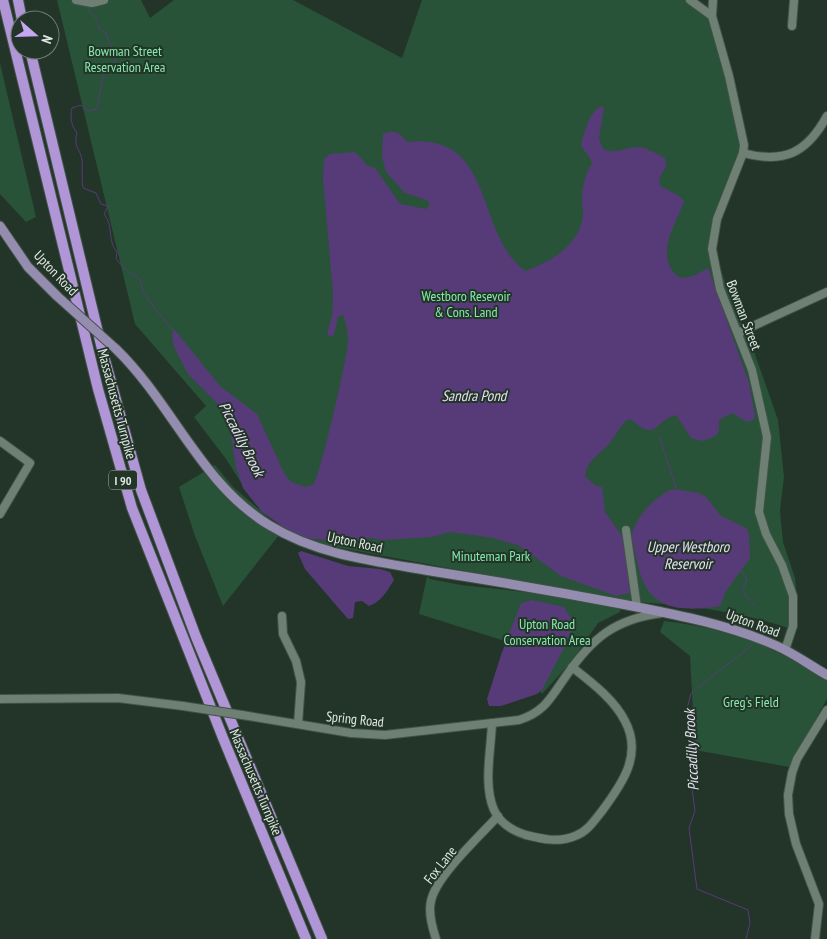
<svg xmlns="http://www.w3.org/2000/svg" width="827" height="939" viewBox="0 0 827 939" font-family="'PT Sans Narrow',sans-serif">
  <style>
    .green { fill: #285338 }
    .water { fill: #573b79 }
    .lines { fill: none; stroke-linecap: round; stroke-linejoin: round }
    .stream { stroke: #573b79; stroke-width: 1 }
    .minor-casing { stroke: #425247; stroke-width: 10 }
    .major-casing { stroke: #425247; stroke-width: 11 }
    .highway-casing { stroke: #425247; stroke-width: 12 }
    .minor { stroke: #6d8073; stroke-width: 8 }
    .major { stroke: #958daf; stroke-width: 9 }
    .highway { stroke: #b095d7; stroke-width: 10 }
    .minor-bridge-casing { stroke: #425247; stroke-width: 10; stroke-linecap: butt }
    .major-bridge-casing { stroke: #425247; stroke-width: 11; stroke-linecap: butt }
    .minor-bridge { stroke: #6d8073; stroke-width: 8 }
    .major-bridge { stroke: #958daf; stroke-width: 9 }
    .labels { text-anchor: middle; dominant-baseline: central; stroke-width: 4; stroke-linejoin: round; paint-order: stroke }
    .shield { fill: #233428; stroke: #a7b3aa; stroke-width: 1 }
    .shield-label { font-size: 12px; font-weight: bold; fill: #dfeae2 }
    .park-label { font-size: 14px; fill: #85ebaa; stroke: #233428 }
    .street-label { font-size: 14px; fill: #dfeae2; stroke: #233428 }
    .water-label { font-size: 15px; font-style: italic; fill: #e7e0f3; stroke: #233428 }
  </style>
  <rect width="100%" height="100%" fill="#233428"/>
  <!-- green -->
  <g class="green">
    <path d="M57,0h84l9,18 24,-18h119l109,58 20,-58h276l20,23 5,17 22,100 -22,59 -7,56 12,36 23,52 27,77 6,57 -4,34 3,31 12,36 3,27 -7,24c-57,-20 -118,-26 -179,-28l8,2v9l-22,11 -27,39 -29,32 -34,-52 -89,-28 8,-38 3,3 31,6 146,16 -22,-8 -266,-49 -14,-6 40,4 -94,-44 -25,-39 -32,-42 12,-11 -71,-82z"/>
    <polygon points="0,63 36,217 26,222 0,194"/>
    <polygon points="215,465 233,487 283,530 223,606 195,536 179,487"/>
    <path d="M664,621c64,7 108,25 163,58v20l-38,68 -94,-17 -5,-94 -30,-24z"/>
  </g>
  <!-- water -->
  <g class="water">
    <path d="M602,106l2,2 -5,30 4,11c13,6 23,-2 36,-2 8,1 18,7 26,11l1,9c-19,26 8,19 18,34 -7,22 -28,49 -10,72 9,11 25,0 34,-5l41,115 6,33 -2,4 -6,2 -15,-9 -13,7v10l-3,6 -14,5 -11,-3 -15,-23c-22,6 -20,28 -45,4l-4,1c-8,8 -12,16 -19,25 -10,11 -20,14 -23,31l11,10 6,1 3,25 17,24 11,49 -3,8 -14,3 -55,-20 -41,-30 -26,-8 -44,-6 -18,5 -50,3 -11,-2 -26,4 -42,-4 -10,-4 -31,-22 -19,-24 -7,-21 -5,-32 -9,-27 -34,-34 -14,-27 -2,-12 2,-6 46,57 37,28 27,59 7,9 15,5 7,-2c7,-7 35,-130 35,-144 0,-8 -2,-20 -5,-26l-5,2 -4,18 -3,2 -4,-3 5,-18 1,-22 -10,-116 1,-19 6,-5 25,-2 13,14 7,2 25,36 26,5 4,-4 -3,-5 -22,-7 -19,-21 -4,-16 1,-22c12,-5 17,-1 24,8 89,-10 67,91 118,129 26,-9 55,-26 58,-56 1,-6 -2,-13 -1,-19 1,-7 2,-17 5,-23 1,-4 4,-6 5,-10 -2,-8 -8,-11 -11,-18 3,-12 8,-34 21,-39z"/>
    <path d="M672,489l27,4 7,4 15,19 25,12 3,5 1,25 -24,33 -6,15c-15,3 -43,5 -57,-3 -21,-11 -23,-30 -28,-51 -1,-6 -4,-12 -3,-18 5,-19 23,-37 40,-45z"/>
    <path d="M301,551l47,15 32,3 10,3 4,8c-7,11 -12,21 -25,26l-7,-5 -7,1 -2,16 -5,1 -43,-50 -7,-16z"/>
    <polygon points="532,600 564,607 574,623 565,646 542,690 537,694 501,706 489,706 487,699 501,655 521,603"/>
  </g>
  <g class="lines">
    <!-- stream -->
    <g class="stream">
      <path d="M88,9l9,10 2,10 7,4 10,27 -13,16 -6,33 -9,2 -7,-6 -9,3c-2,10 -1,17 5,25 -4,15 3,15 5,27 1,10 -1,19 1,28l13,5 5,11 7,2 -4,8c10,12 3,27 13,38l-1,7 10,11 13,8 5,16 29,37"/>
      <polyline points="659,436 677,490"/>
      <polyline points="741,570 747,579 742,591 755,605"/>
      <polyline points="746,939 750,923 748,910 697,889 689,828 695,811 691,781 695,755 687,709 691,693 752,645"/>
    </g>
    <defs>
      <g id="minor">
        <polyline points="76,0 92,3 104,0"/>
        <polyline points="690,0 712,16 729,76 744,145 743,153 717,219 712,249 720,289 752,370 767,437 759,512 766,534 782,565 793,596 793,626 785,650"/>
        <polyline points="712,16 713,0"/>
        <polyline points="792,26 794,0"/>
        <path d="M743,153c41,11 64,0 84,-37"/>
        <polyline points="738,333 827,292"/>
        <polyline points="0,441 30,463 0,514"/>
        <polyline points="626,530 637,607"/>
        <polyline points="282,616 283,634 296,661 301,682 298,724"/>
        <polyline points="0,699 118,698 183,706"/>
        <path d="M242,715l109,18 34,2 134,-15c26,-8 32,-23 47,-44 26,-38 49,-57 96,-63"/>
        <path d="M492,723c-1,27 -9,62 2,87 6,13 19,21 32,25 16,4 33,8 49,1 12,-4 19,-15 27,-25 20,-27 41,-56 23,-90 -11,-22 -34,-39 -53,-54"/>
        <path d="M436,939c-4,-12 -8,-26 -5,-38 5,-25 49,-65 67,-85"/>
        <polyline points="815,939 819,904 796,844 789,814 788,795 792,773 797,759 827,710"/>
      </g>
      <g id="major">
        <polyline points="0,226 28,267 57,296"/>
        <path d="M116,349c56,54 85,135 153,176 50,31 111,37 168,47 64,10 127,21 190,33 51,10 103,20 150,41 18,8 34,20 50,29"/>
      </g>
      <g id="highway">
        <polyline points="3,0 98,389 132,508 223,738 306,939"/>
        <polyline points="18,0 22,20"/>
        <polyline points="30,50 102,349 141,490 196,637 322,939"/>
      </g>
    </defs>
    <!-- minor casing -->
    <use href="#minor" class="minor-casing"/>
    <!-- major casing -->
    <use href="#major" class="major-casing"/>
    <!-- highway casing -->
    <use href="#highway" class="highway-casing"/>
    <!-- minor -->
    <use href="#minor" class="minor"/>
    <!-- major -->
    <use href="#major" class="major"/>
    <!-- highway -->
    <use href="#highway" class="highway"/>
    <defs>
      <polyline id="minor-bridge" points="183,706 242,715"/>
      <polyline id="major-bridge" points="57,296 116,349"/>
    </defs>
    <!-- minor-bridge casing -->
    <use href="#minor-bridge" class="minor-bridge-casing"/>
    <!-- major-bridge casing -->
    <use href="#major-bridge" class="major-bridge-casing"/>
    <!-- minor-bridge -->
    <use href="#minor-bridge" class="minor-bridge"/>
    <!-- major-bridge -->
    <use href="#major-bridge" class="major-bridge"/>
  </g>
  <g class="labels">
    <!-- shield labels -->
    <rect class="shield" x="109" y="470.5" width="28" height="19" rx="4"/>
    <g class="shield-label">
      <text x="123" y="480">I 90</text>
    </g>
    <!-- park labels -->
    <g class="park-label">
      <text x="125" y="51">Bowman Street<tspan x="125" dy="16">Reservation Area</tspan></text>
      <text x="466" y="296">Westboro Resevoir<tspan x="466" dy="16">&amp; Cons. Land</tspan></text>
      <text x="491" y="556">Minuteman Park</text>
      <text x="547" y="624">Upton Road<tspan x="547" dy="16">Conservation Area</tspan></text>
      <text x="751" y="702">Greg's Field</text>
    </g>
    <!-- street labels -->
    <g class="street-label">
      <text transform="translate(56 273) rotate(46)">Upton Road</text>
      <text transform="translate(744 315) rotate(69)">Bowman Street</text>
      <text transform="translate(117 404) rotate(75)">Massachusetts Turnpike</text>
      <text transform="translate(355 542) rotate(12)">Upton Road</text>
      <text transform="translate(753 623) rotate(20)">Upton Road</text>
      <text transform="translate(355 719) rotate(6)">Spring Road</text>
      <text transform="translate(256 782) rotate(67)">Massachusetts Turnpike</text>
      <text transform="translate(440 865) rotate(-52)">Fox Lane</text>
    </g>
    <!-- water labels -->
    <g class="water-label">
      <text x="474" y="395">Sandra Pond</text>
      <text transform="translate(242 439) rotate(63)">Piccadilly Brook</text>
      <text x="688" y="546">Upper Westboro<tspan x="688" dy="17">Reservoir</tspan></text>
      <text transform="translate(691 750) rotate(-93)">Piccadilly Brook</text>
    </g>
  </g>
  <!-- north arrow -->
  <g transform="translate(35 35) rotate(110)"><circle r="24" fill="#233428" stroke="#6e7d72"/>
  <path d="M0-4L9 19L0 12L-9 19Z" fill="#c5a7f1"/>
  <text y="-8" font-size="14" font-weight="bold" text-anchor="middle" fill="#dfeae2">N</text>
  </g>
</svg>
